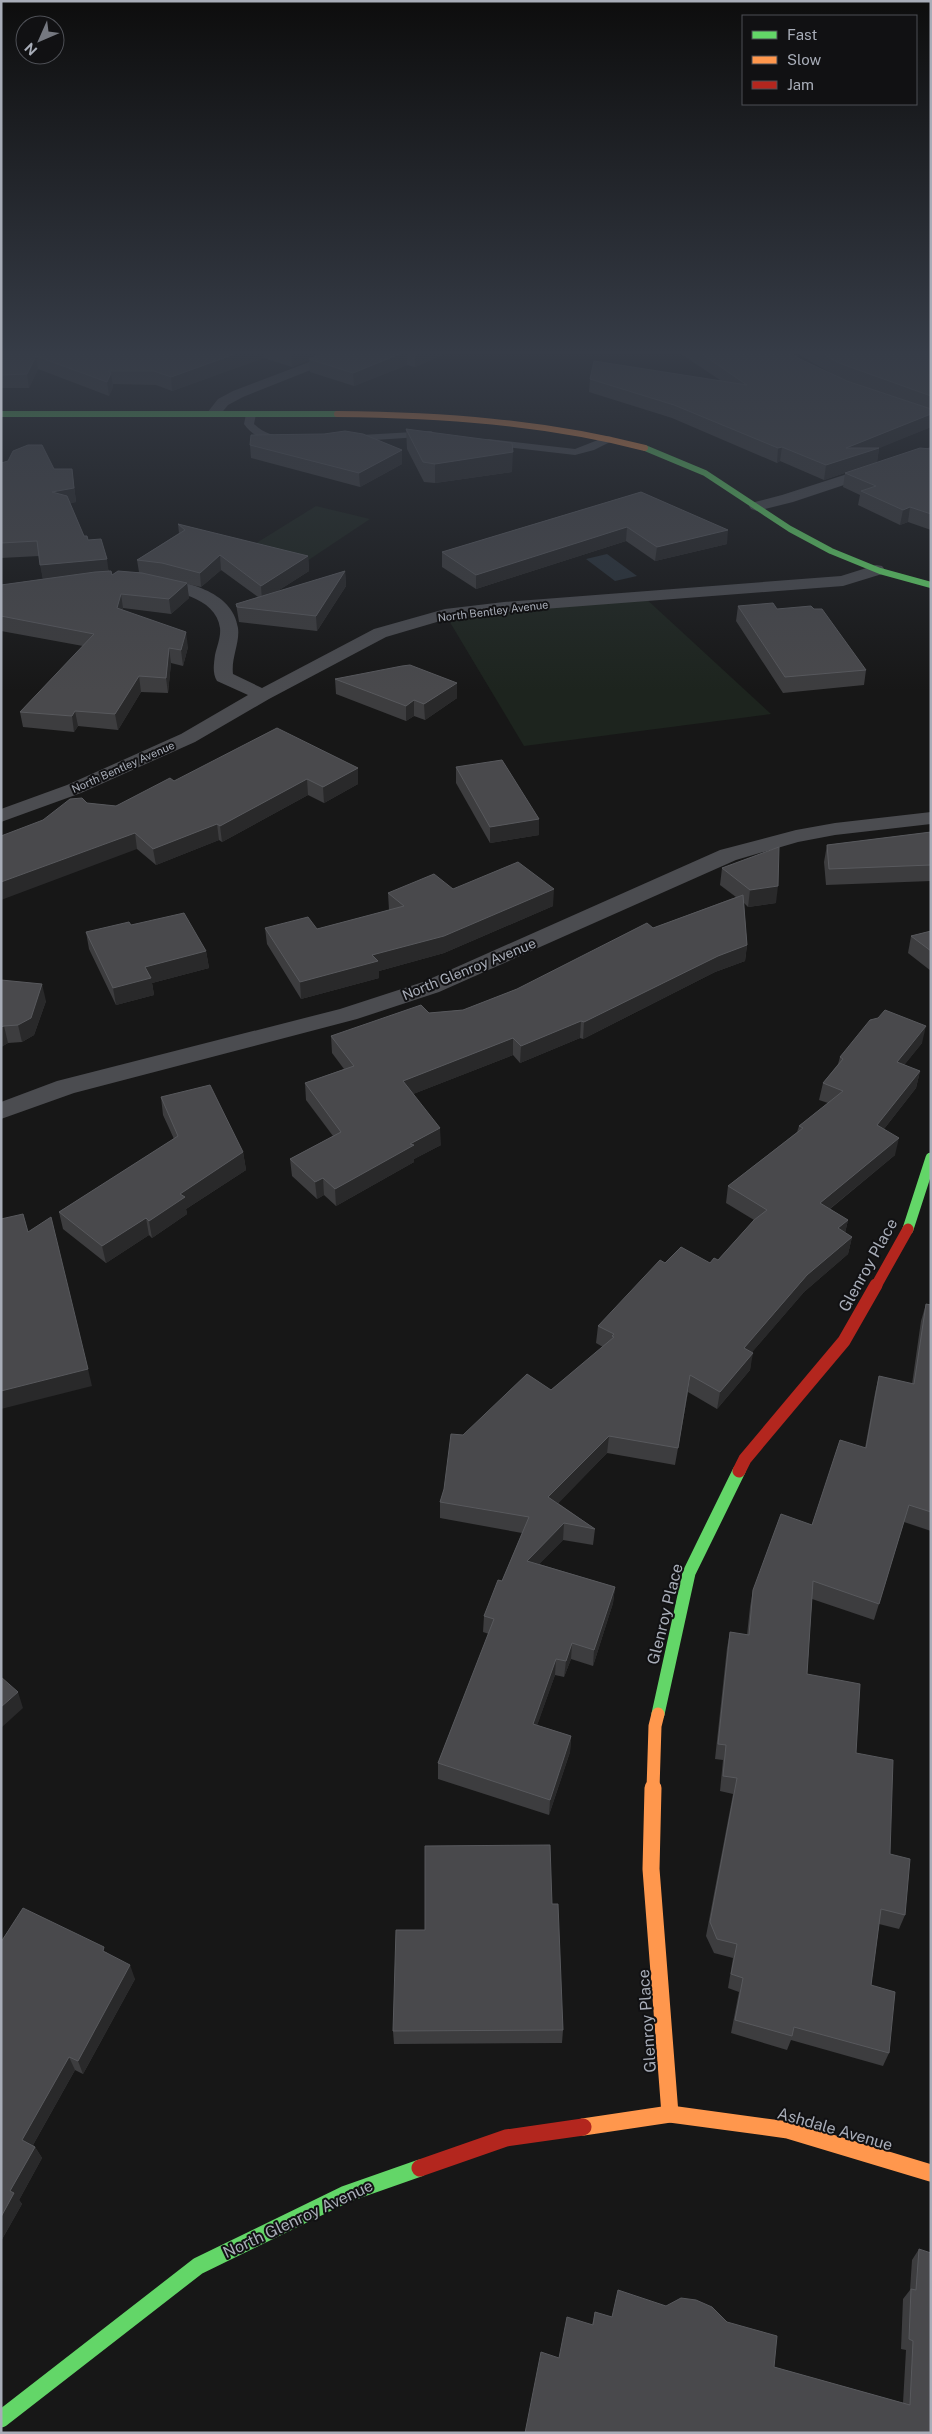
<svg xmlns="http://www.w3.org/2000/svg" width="932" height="2434" viewBox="0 0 932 2434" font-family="'Public Sans',sans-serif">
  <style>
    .green { fill: #1d241e }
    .water { fill: #2a3239 }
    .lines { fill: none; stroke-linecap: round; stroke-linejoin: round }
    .lane { fill: #4b4c50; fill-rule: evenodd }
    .street { fill: #4b4c50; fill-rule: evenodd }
    .fast-far3 { stroke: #63d668; stroke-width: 6 }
    .fast-far2 { stroke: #63d668; stroke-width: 11 }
    .fast-far1 { stroke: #63d668; stroke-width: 13 }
    .fast { stroke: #63d668; stroke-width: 17 }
    .slow-far2 { stroke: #ff974d; stroke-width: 6 }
    .slow-far1 { stroke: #ff974d; stroke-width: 13 }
    .slow { stroke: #ff974d; stroke-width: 17 }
    .jam-far2 { stroke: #b3261e; stroke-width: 11 }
    .jam-far1 { stroke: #b3261e; stroke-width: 13 }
    .jam { stroke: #b3261e; stroke-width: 17 }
    .wall { fill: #3d3d3f; fill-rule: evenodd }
    .shaded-wall { fill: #29292a }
    .building { fill: #49494c; stroke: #58595d }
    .labels { text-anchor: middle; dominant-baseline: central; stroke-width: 4; stroke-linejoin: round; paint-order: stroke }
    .far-street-label { font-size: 11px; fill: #a8adb8; stroke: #111113 }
    .street-label { font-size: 14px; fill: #a8adb8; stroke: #111113 }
    .near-street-label { font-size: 16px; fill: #a8adb8; stroke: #111113 }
  </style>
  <rect width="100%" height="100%" fill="#171717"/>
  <!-- green -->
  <g class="green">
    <polygon points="316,506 370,519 298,567 242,552"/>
    <polygon points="643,596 771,714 524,746 445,614"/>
  </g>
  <!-- water -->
  <polygon class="water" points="607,554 637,576 615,581 586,559"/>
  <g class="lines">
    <!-- lane -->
    <g class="lane">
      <path d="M251,411l5,3 -2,10c10,10 20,11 34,14v4c-16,4 -35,-5 -44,-18l2,-10z"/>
      <polygon points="431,431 436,434 435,436 344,442 339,439 344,436"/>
      <polygon points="608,436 612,437 612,441 594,450 575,455 488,445 483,442 488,439 575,449"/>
    </g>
    <!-- street -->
    <g class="street">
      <polygon points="341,350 361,350 243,397 228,405 219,416 209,416 207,413 218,399 233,391"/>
      <polygon points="931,447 931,456 793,502 757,511 751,509 749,506 751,503 782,495"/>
      <path d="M876,565l6,1 3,4 -3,4 -39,12 -339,26 -57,7 -61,18 -117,62 -74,43 -114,51 -80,29v-13l66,-24 114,-51 67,-39 -31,-14c-5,-8 -3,-18 -2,-26 2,-9 6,-18 5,-27 -4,-32 -49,-37 -73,-43l-3,-4 3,-4 6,-1c30,5 80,14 85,52 2,15 -7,30 -5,46l29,14 112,-59 71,-20 59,-7 337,-26z"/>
      <polygon points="931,812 931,824 835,835 798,842 736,860 439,992 357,1019 74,1093 1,1119 1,1102 57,1081 340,1009 423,982 720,850 796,830 835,823"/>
    </g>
    <!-- fast-far3 -->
    <g class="fast-far3">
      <polyline points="1,414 337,414"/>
      <polyline points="645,448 705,473 790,529 831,551 880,571 931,585"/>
    </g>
    <!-- fast-far2 -->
    <polyline class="fast-far2" points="908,1229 931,1158"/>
    <!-- fast-far1 -->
    <polyline class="fast-far1" points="658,1714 689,1573 739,1471"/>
    <!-- fast -->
    <polyline class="fast" points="1,2419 198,2266 346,2194 420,2168"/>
    <!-- slow-far2 -->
    <path class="slow-far2" d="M337,414c105,1 206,8 308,34"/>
    <!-- slow-far1 -->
    <polyline class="slow-far1" points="653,1789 655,1726 658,1714"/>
    <!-- slow -->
    <g class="slow">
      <polyline points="653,1788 651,1869 670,2114"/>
      <polyline points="583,2127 670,2114 788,2130 931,2173"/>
    </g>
    <!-- jam-far2 -->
    <polyline class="jam-far2" points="876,1286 908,1229"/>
    <!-- jam-far1 -->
    <polyline class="jam-far1" points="739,1471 745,1459 844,1341 876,1285"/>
    <!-- jam -->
    <polyline class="jam" points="420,2168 506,2138 583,2127"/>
  </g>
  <!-- wall -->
  <g class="wall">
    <polygon points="1,350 454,350 415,367 407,365 354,386 310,372 309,360 292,367 264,358 172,391 156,385 113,384 113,387 109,396 38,369 29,388 1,388"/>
    <path d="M675,350h111l14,9 34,16 -43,-25h140v77l-53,21h1l-2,14 -53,18 -44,-19 -3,2 -105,-45 -83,-26 1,-13 130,1zM840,378l11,4 17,6 -21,-7z"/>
    <polygon points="406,429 512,472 435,483 424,482 407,449"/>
    <polygon points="250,445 402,450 402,464 360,487 251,458"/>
    <polygon points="931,449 931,530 908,522 900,525 858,505 860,495 843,487 845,473"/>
    <polygon points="1,463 54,469 72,469 76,502 70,503 84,536 88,540 112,575 139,572 137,560 179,533 178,524 308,556 309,571 276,592 345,571 346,586 317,631 239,622 236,604 258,597 221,570 201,587 187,584 189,598 171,614 123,608 122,610 188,647 183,666 171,663 168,693 141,692 118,730 78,726 74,732 23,727 20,712 83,646 1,631 1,585 43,579 39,556 1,558"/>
    <polygon points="641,492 727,544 655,561 626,541 476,589 442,567 442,552"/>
    <polygon points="738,606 777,609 814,609 866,670 864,685 783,693 736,621"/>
    <polygon points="335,679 457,698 425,720 414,716 406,721 336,694"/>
    <polygon points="456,767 539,819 539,835 490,843 456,783"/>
    <polygon points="358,768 358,784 324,803 308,795 222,842 219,840 156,865 137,849 43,820 87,803 116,806 174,781"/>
    <polygon points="931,832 931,881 826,885 824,862 827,845"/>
    <polygon points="722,868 776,903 748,907 744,903 747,945 745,961 715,972 583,1039 580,1038 520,1063 513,1055 413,1094 441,1145 414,1159 414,1162 336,1206 324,1195 317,1199 292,1176 290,1159 333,1136 306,1100 305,1083 344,1069 332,1053 331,1036 429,1013 463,1010 517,989 653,928 736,897 720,885"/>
    <polygon points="453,889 553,906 444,953 379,971 379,978 301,999 267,944 265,928 317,929 389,910 388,893"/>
    <polygon points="131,925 206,951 209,968 152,983 154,995 116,1005 89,949 86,932"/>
    <polygon points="931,931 931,971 908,953 911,936"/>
    <polygon points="1,980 46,1001 34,1035 22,1042 8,1043 1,1047"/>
    <polygon points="922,1043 904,1065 920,1071 916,1088 884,1129 895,1155 830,1209 848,1220 845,1233 852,1237 848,1254 804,1292 752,1352 750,1370 717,1409 688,1392 675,1465 607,1453 558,1503 595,1529 593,1545 563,1540 539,1564 615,1587 613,1603 593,1666 571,1659 564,1677 555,1675 537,1725 571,1736 570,1752 549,1815 438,1779 438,1763 489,1634 483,1632 484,1616 502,1581 522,1533 440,1518 440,1502 463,1435 551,1390 603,1347 596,1343 598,1326 665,1263 710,1263 718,1260 754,1220 726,1203 728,1186 797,1132 799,1126 828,1103 819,1100 823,1083 838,1064 840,1057"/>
    <polygon points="161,1097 243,1152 246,1170 186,1209 187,1214 152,1238 149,1235 106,1263 63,1229 59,1212 174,1139 163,1115"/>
    <polygon points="926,1304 931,1305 931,1531 904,1522 874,1620 812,1599 807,1674 856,1753 890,1854 905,1915 899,1929 879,1924 871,1985 889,2053 883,2066 791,2040 787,2050 731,2033 739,1992 728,1988 733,1958 714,1953 706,1936 733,1794 720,1791 723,1760 715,1759 727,1648 730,1632 747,1635 750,1607 753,1590 812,1525 865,1448 875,1393 879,1376 912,1384 921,1321"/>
    <polygon points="552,1904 563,2030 562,2043 394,2044 393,2031 425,1930"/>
    <polygon points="1,1942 106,1952 135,1979 83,2074 75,2070 33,2145 35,2147 42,2158 19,2200 22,2204 1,2241"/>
    <polygon points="919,2249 931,2433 559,2358 592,2325 595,2312 612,2317 666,2306 727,2322 774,2367 903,2403 906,2350 901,2349 903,2299 910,2290 912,2260"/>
  </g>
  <!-- shaded-wall -->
  <g class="shaded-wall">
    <polygon points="246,350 263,350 264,358 172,391 171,377"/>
    <polygon points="299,350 334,350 309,359 309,360 292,367 291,353"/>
    <polygon points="422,350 454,350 415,367 415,354"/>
    <polygon points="407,351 407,365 354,386 353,373"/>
    <polygon points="36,356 38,369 29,388 27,374"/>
    <polygon points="111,373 113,387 109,396 107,382"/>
    <polygon points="931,414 931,427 875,450 879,448 877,462 824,480 826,465 846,448"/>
    <polygon points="782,447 780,461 777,463 778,448"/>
    <polygon points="402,450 402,464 360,487 359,473"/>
    <polygon points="513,452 512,472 435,483 435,464"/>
    <polygon points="72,469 76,502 55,506 52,492"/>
    <polygon points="910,507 908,522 900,525 903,510"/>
    <polygon points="627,527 626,541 476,589 476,575"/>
    <polygon points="728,530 727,544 655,561 657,547"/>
    <polygon points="220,555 221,570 201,587 200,573"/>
    <polygon points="308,556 309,571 262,601 261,586"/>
    <polygon points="107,559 109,574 43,580 40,565"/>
    <polygon points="345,571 346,586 317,631 316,616"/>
    <polygon points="187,583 189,598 171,614 169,599"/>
    <polygon points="121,594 123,608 119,623 117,608"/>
    <polygon points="186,632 188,647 183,666 181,650"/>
    <polygon points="169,648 171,663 168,693 166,678"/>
    <polygon points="139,676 141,692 118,730 115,714"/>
    <polygon points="457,683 457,698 425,720 424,704"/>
    <polygon points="414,700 414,716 406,721 406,706"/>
    <polygon points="75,711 78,726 74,732 72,716"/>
    <polygon points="358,768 358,784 324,803 323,787"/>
    <polygon points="307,779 308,795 222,842 220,826"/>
    <polygon points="539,819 539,835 490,843 490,827"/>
    <polygon points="217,824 219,840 156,865 153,849"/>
    <polygon points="135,833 137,849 1,900 1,882"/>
    <polygon points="778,886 776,903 748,907 750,890"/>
    <polygon points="554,889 553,906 444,953 379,971 379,978 301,999 300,982"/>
    <polygon points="747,945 745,961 715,972 583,1039 584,1022 718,956"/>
    <polygon points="206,951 209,968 152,983 154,995 116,1005 113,988 145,967"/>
    <polygon points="42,984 46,1001 34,1035 22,1042 18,1025"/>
    <polygon points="581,1021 580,1038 520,1063 521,1046"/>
    <polygon points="4,1026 8,1043 1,1047 1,1027"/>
    <polygon points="926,1026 922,1043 893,1079 897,1062"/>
    <polygon points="513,1038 513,1055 403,1098 403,1081"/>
    <polygon points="920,1071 916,1088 873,1143 877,1125"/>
    <polygon points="440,1128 441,1145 414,1159 414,1162 336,1206 335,1189 410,1144"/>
    <polygon points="899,1138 895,1155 816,1220 820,1203"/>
    <polygon points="243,1152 246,1170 186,1209 187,1214 152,1238 149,1221 180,1194"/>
    <polygon points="323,1178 324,1195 317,1199 315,1182"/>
    <polygon points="146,1218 149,1235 106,1263 102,1246"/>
    <polygon points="848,1220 844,1237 838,1228"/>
    <polygon points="852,1237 848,1254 804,1292 741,1365 744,1348 807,1275"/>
    <polygon points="753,1353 750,1370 717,1409 720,1392"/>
    <polygon points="88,1369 92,1386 1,1409 1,1391"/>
    <polygon points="690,1375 688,1392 675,1465 678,1448"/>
    <polygon points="609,1436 607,1453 548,1514 548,1497"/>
    <polygon points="564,1523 563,1540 526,1577 527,1561"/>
    <polygon points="615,1587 613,1603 593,1666 594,1650"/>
    <polygon points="572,1643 571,1659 564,1677 566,1661"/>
    <polygon points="556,1659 555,1675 532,1740 533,1724"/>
    <polygon points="18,1692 23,1708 1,1728 1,1707"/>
    <polygon points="571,1736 570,1752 549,1815 550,1800"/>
    <polygon points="130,1965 135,1979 83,2074 78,2061"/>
    <polygon points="69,2057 75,2070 29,2152 22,2140"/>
    <polygon points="35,2147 42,2158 19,2200 22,2204 1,2241 1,2217 10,2191"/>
  </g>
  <!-- building -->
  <g class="building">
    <polygon points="1,350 246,350 171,377 154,371 108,371 111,373 107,382 36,356 27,374 1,375"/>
    <polygon points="282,350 299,350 291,353"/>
    <polygon points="331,350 422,350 415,354 407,351 353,373 309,359"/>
    <polygon points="696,350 786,350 800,359 847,381 931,409 931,414 846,448 879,448 826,465 782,447 778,448 674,405 590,379 594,361 747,385"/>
    <polygon points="816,350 931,350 931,396 839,363"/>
    <polygon points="406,429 512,443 513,452 435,464 423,462"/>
    <polygon points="345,431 363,434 402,450 359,473 250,445 251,435 324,434"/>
    <polygon points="28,445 42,445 54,469 72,469 74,488 52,492 67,496 84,536 87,536 88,540 101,539 107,559 40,565 37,541 1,543 1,463 8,461 13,451"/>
    <polygon points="920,448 931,449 931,514 910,507 903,510 861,491 876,486 845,473"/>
    <polygon points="641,492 728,530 657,547 627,527 476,575 442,552"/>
    <polygon points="178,524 308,556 261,586 220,555 200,573 162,563 137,560 185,530"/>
    <polygon points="111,571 112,575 118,571 142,573 187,583 169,599 121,594 117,608 186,632 181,650 169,648 166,678 139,676 115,714 75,711 72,716 20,712 94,634 1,616 1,585 95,572"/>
    <polygon points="345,571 316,616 237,607 236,604"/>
    <polygon points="773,603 777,609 811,606 814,609 822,609 866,670 785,677 738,606"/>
    <polygon points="410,665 457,683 424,704 414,700 406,706 335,679 402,666"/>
    <polygon points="277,728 358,768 323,787 307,779 220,826 217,824 153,849 135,833 1,882 1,836 43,820 70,799 82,798 87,803 116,806 170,778 174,781"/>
    <polygon points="502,760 539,819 490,827 456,767"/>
    <polygon points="931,832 931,865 829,869 827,845"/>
    <polygon points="779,847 778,886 750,890 722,868"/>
    <polygon points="518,862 554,889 444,936 372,955 378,961 300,982 265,928 308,917 317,929 404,906 388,893 434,874 453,889"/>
    <polygon points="743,895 747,945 718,956 584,1022 581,1021 521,1046 513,1038 403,1081 440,1128 410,1144 414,1145 335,1189 323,1178 315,1182 290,1159 341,1132 305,1083 354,1066 331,1036 421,1005 429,1013 463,1010 517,989 647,923 653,928"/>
    <polygon points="184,913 206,951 145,967 151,978 113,988 86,932 129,922 131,925"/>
    <polygon points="931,931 931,951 911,936"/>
    <polygon points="1,980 42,984 31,1018 18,1025 4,1026 1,1027"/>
    <polygon points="885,1010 926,1026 897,1062 920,1071 877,1125 899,1138 820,1203 848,1220 838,1228 852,1237 807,1275 744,1348 753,1353 720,1392 690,1375 678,1448 609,1436 548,1497 595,1529 564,1523 527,1561 615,1587 594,1650 572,1643 566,1661 556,1659 533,1724 571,1736 550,1800 438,1763 494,1619 484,1616 498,1580 502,1581 529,1517 440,1502 444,1489 451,1434 463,1435 527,1374 551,1390 614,1337 612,1336 614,1334 598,1326 660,1260 665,1263 681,1247 710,1263 714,1258 718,1260 754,1220 767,1210 728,1186 803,1128 799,1126 843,1091 823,1083 843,1059 840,1057 870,1020 878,1018"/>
    <polygon points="210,1085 243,1152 180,1194 185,1197 149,1221 146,1218 102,1246 59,1212 178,1136 161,1097"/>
    <polygon points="23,1214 28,1232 51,1217 88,1369 1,1391 1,1219"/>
    <polygon points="926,1304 931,1305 931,1512 909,1505 879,1604 813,1581 807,1674 860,1684 856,1753 893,1760 890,1854 910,1859 905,1915 881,1909 871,1985 895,1992 889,2053 794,2027 792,2036 735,2020 743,1978 731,1974 737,1944 717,1939 710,1922 737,1778 723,1776 726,1745 718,1744 730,1632 749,1635 753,1590 781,1514 812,1525 840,1440 866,1448 879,1376 914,1384"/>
    <polygon points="1,1677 18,1692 1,1707"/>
    <polygon points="550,1845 552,1904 558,1904 563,2030 393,2031 396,1930 425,1930 425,1846"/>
    <polygon points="23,1908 104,1947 103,1951 130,1965 78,2061 69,2057 22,2140 35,2147 10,2191 14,2193 1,2217 1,1942"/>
    <polygon points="919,2249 931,2253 931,2433 525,2433 541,2352 559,2358 567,2317 593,2325 595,2312 612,2317 618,2290 666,2306 681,2298 696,2300 712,2307 727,2322 777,2336 774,2367 910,2405 913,2341 909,2339 911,2289 916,2290"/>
  </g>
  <!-- sky -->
  <linearGradient id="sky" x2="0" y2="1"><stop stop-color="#0d0d0d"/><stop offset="0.51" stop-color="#363c47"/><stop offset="1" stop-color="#363c47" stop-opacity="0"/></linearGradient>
  <rect width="932" height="691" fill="url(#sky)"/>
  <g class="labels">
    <!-- far-street labels -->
    <g class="far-street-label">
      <text transform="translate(493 611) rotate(-7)">North Bentley Avenue</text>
      <text transform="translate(123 767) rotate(-24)">North Bentley Avenue</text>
    </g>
    <!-- street labels -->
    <g class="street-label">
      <text transform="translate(469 969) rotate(-22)">North Glenroy Avenue</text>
    </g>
    <!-- near-street labels -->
    <g class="near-street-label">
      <text transform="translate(868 1265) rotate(-61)">Glenroy Place</text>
      <text transform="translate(665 1614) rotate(-76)">Glenroy Place</text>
      <text transform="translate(647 2021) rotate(-94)">Glenroy Place</text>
      <text transform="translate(835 2129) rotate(16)">Ashdale Avenue</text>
      <text transform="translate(298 2219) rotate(-25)">North Glenroy Avenue</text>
    </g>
  </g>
  <!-- border -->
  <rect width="932" height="2434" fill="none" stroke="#a8adb8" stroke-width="5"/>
  <!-- legend -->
  <rect x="742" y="15" width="175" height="90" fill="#111113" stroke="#4d4f55"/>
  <rect x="752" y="31" width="25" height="8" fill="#63d668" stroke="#4d4f55"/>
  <text x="787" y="40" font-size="15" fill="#a8adb8">Fast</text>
  <rect x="752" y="56" width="25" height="8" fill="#ff974d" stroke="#4d4f55"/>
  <text x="787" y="65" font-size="15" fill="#a8adb8">Slow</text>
  <rect x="752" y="81" width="25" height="8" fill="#b3261e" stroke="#4d4f55"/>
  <text x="787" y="90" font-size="15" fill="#a8adb8">Jam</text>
  <!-- north arrow -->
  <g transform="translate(40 40) rotate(225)"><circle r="24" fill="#111113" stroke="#4d4f55"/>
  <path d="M0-4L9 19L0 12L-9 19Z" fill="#757880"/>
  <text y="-8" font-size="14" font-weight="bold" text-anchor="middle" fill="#a8adb8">N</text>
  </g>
</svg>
